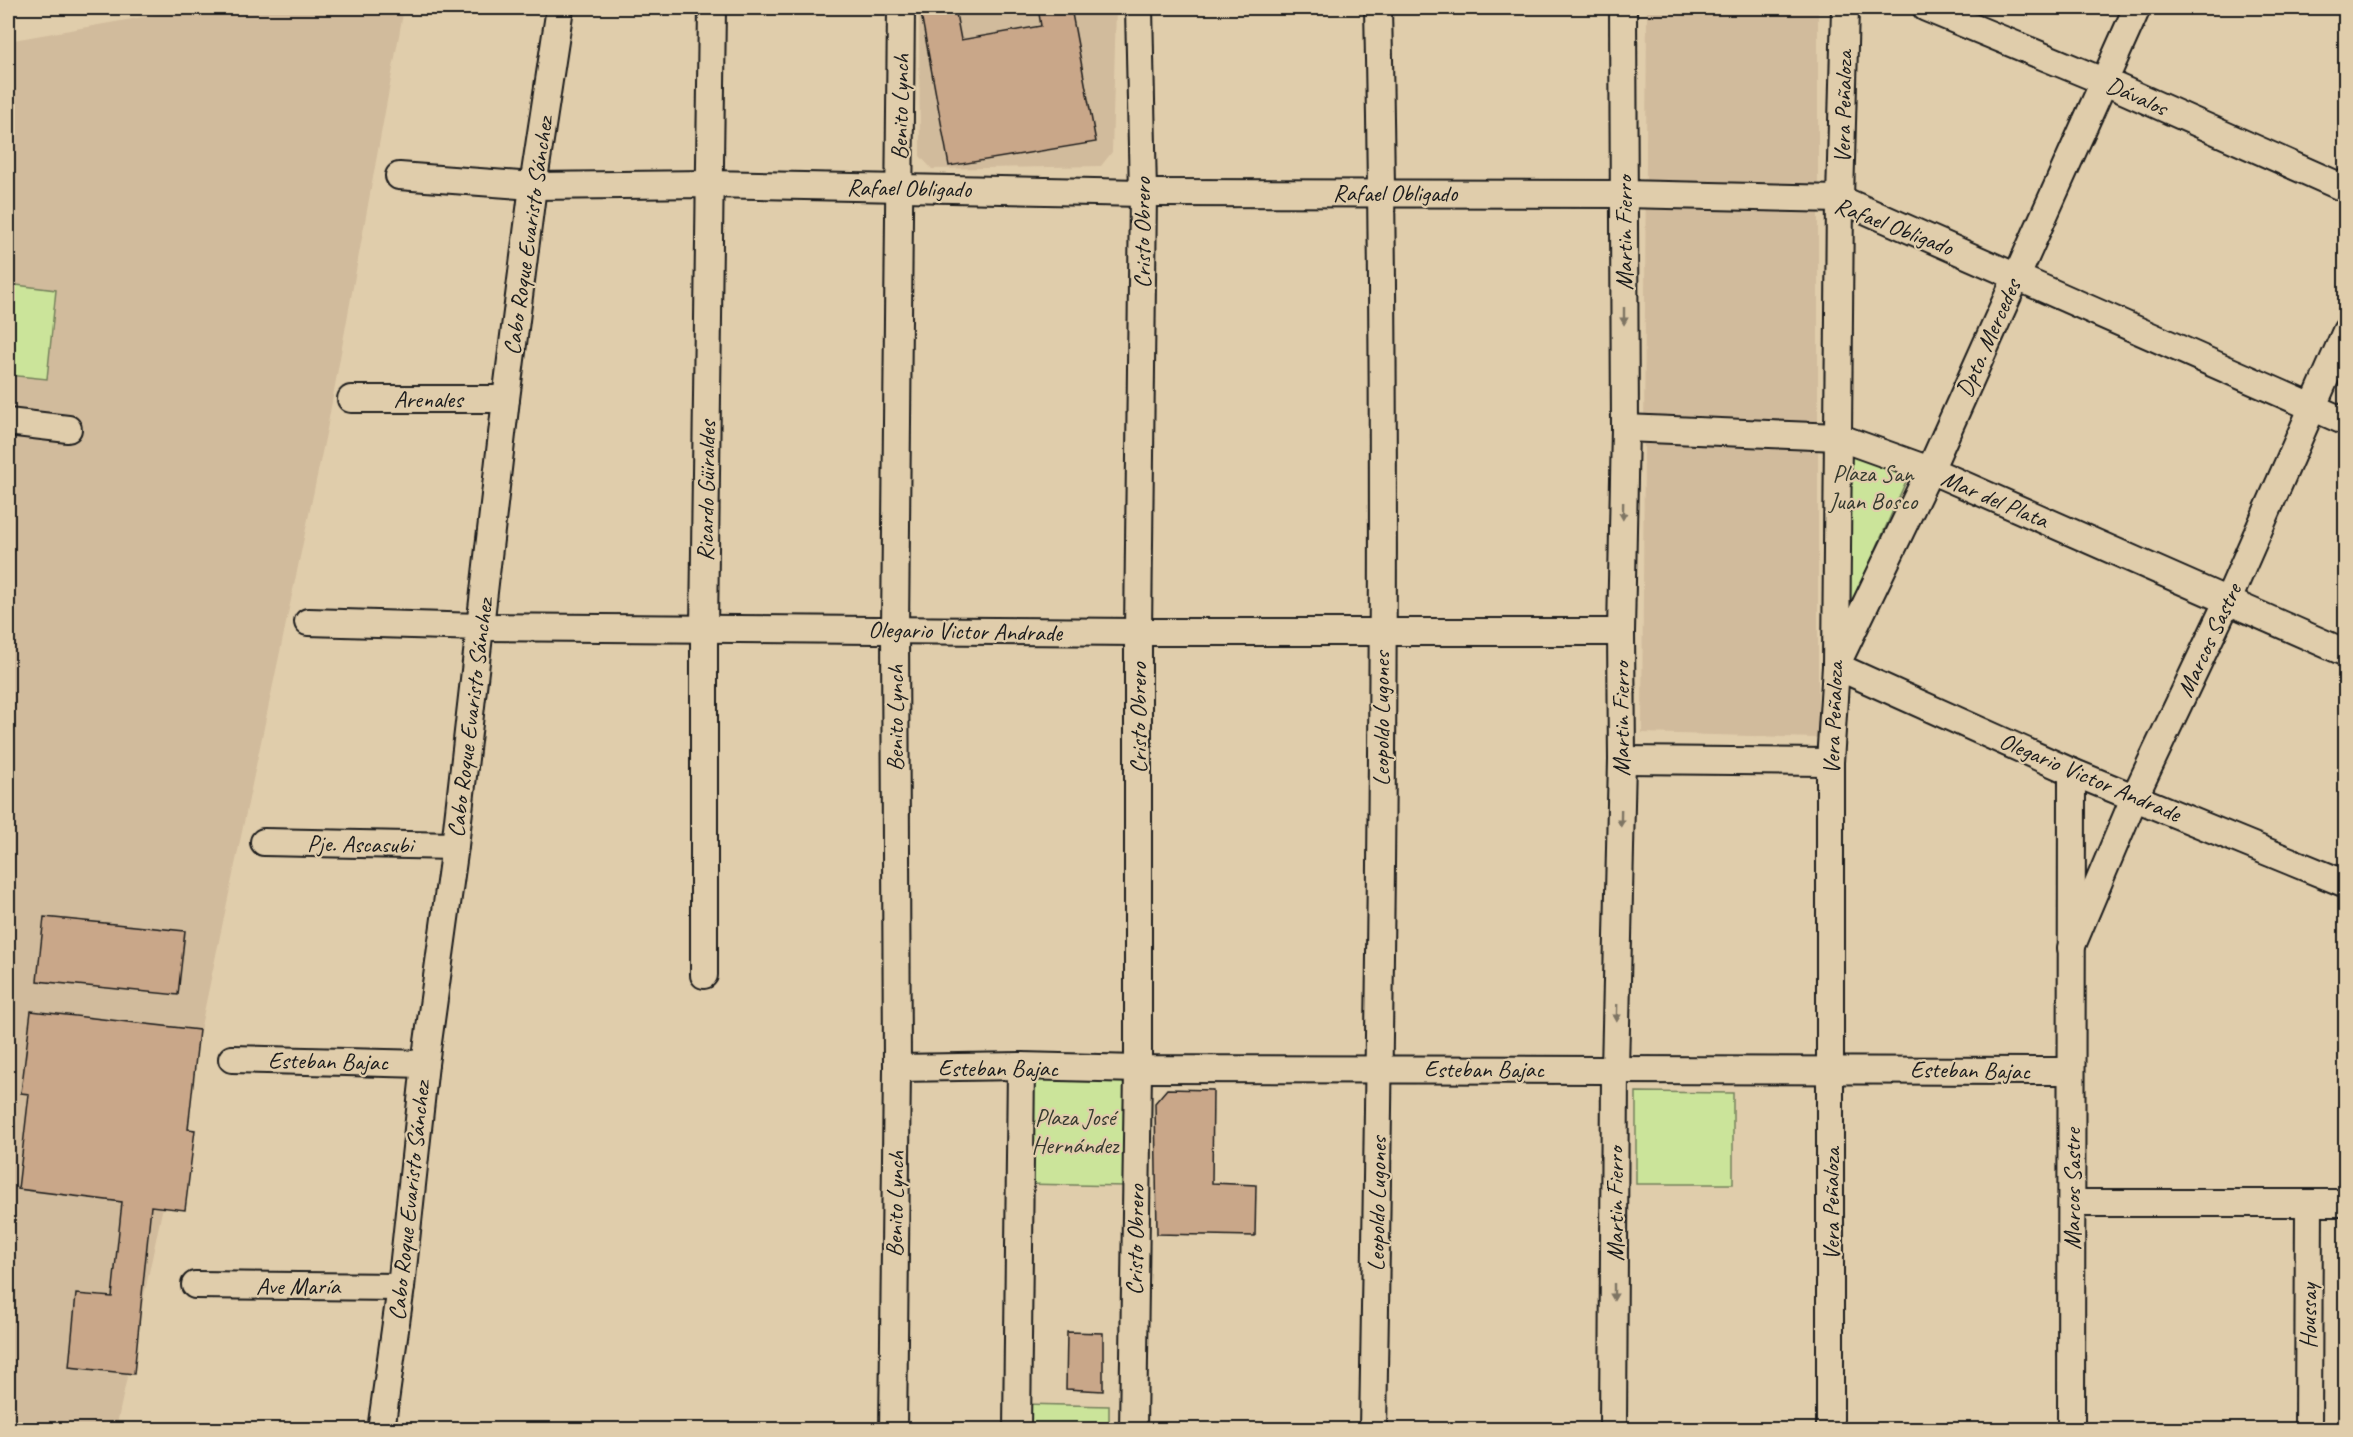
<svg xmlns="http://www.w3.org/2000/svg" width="2353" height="1437" viewBox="0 0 2353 1437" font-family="Caveat,sans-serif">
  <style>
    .built { fill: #d1bb9c }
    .green { fill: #cbe49a; stroke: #74805b; stroke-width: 1.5 }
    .building { fill: #c9a789; stroke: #1c1c1c; stroke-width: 1.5 }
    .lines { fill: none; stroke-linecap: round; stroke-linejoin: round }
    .minor-casing { stroke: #1c1c1c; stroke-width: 30 }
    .minor { stroke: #e0cdab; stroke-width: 26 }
    .oneway { fill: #7e7464 }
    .labels { text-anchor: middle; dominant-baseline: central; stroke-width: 4.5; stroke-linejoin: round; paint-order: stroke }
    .street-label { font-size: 24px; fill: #1c1c1c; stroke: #e0cdab }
    .park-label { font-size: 24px; fill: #363a2f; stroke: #e0cdab }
  </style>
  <rect width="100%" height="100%" fill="#e0cdab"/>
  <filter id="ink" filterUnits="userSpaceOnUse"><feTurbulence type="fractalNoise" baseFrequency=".0167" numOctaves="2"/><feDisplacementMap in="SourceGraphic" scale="12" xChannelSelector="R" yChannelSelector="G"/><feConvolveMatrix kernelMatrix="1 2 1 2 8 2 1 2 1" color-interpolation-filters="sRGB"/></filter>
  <g filter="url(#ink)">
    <!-- built -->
    <g class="built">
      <polygon points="194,8 404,8 327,429 116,1429 8,1430 8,41"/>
      <polygon points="919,8 1116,8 1112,152 1101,166 932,169 920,156"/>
      <polygon points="1647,8 1818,8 1818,738 1642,733"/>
    </g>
    <!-- green -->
    <g class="green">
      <polygon points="8,284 56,290 47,379 8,375"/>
      <polygon points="1847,451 1911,470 1840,630"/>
      <polygon points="1024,1077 1128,1078 1126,1186 1023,1184"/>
      <polygon points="1636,1092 1733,1093 1733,1184 1636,1184"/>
      <polygon points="1023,1404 1109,1406 1109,1429 1023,1429"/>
    </g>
    <!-- building -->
    <g class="building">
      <polygon points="920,8 955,8 961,40 1041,26 1038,8 1071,8 1096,142 949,166"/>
      <polygon points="44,917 185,931 178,995 37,981"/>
      <polygon points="31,1011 199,1030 188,1129 195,1130 185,1210 151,1206 134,1374 69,1367 76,1294 112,1297 122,1202 18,1189 29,1094 21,1093"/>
      <polygon points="1167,1089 1213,1090 1212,1183 1256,1185 1255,1236 1157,1234 1155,1103"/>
      <polygon points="1067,1332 1103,1333 1103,1391 1066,1389"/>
    </g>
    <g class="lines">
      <defs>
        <g id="minor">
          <polyline points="1926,8 2103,81 2346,189"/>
          <polyline points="2137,8 1930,470 1836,666 2072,772 2346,884"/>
          <polyline points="399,176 533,186 708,184 1143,193 1624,194 1840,199 2346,422"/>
          <polyline points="351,399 506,399"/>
          <polyline points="8,422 68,429"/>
          <polyline points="1625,428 1838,437 1930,470 2346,653"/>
          <polyline points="308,622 481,627 1138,632 1621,632"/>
          <polyline points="1622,760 1830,762"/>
          <polyline points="264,842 455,846"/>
          <polyline points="2071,948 2135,796 2228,600 2346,331"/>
          <polyline points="704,975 704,628 712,8"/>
          <polyline points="232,1059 425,1064"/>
          <polyline points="897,1068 1021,1066 1138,1069 2071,1071"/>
          <polyline points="2072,1203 2346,1203"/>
          <polyline points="195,1285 401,1287"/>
          <polyline points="381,1430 401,1287 425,1064 455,846 506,399 533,186 560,8"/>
          <polyline points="893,1430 897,1068 895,630 901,8"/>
          <polyline points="1017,1430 1021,1066"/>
          <polyline points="1133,1430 1138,1069 1138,632 1143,193 1139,8"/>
          <path d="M1373,1430c8,-474 15,-949 5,-1422"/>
          <polyline points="1613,1430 1615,1070 1622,760 1621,632 1625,428 1623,8"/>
          <polyline points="1830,1430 1830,762 1836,666 1840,199 1845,8"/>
          <polyline points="2071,1430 2072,772"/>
          <polyline points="2308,1430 2309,1203"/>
        </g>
      </defs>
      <!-- minor casing -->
      <use href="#minor" class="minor-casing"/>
      <!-- minor -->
      <use href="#minor" class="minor"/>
    </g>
    <!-- one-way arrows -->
    <defs><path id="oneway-solid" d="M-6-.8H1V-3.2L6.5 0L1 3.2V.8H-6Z" transform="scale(1.5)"/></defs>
    <g class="oneway">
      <use href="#oneway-solid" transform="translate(1624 316) rotate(90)"/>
      <use href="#oneway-solid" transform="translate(1623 511) rotate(91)"/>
      <use href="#oneway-solid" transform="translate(1621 818) rotate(91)"/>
      <use href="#oneway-solid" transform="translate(1617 1013) rotate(91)"/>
      <use href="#oneway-solid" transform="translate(1614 1292) rotate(90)"/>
    </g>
  </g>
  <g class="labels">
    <!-- street labels -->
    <g class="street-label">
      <text transform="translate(2137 96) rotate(24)">Dávalos</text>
      <text transform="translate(900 107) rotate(-89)">Benito Lynch</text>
      <text transform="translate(1843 107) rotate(-89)">Vera Peñaloza</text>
      <text transform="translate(909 188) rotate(1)">Rafael Obligado</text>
      <text x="1395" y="193">Rafael Obligado</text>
      <text transform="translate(1894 226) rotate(21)">Rafael Obligado</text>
      <text transform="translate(1142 233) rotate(-90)">Cristo Obrero</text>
      <text transform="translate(1624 233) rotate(-90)">Martin Fierro</text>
      <text transform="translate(528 236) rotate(-82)">Cabo Roque Evaristo Sánchez</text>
      <text transform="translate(1988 338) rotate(-66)">Dpto. Mercedes</text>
      <text x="428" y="399">Arenales</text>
      <text transform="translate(706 491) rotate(-89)">Ricardo Güiraldes</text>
      <text transform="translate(1995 499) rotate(23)">Mar del Plata</text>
      <text transform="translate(965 631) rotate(1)">Olegario Victor Andrade</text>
      <text transform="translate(2209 640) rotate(-65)">Marcos Sastre</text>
      <text transform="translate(470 718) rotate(-83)">Cabo Roque Evaristo Sánchez</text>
      <text transform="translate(895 718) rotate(-90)">Benito Lynch</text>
      <text transform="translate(1138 718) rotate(-90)">Cristo Obrero</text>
      <text transform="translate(1833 718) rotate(-88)">Vera Peñaloza</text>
      <text transform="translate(1381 719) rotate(-90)">Leopoldo Lugones</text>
      <text transform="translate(1621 719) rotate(-90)">Martin Fierro</text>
      <text transform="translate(2090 777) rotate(23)">Olegario Victor Andrade</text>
      <text transform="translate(360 844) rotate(1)">Pje. Ascasubi</text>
      <text transform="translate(328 1061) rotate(1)">Esteban Bajac</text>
      <text x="998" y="1068">Esteban Bajac</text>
      <text x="1484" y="1069">Esteban Bajac</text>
      <text transform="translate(1970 1070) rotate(1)">Esteban Bajac</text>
      <text transform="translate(2072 1189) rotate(-90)">Marcos Sastre</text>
      <text transform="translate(409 1201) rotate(-84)">Cabo Roque Evaristo Sánchez</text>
      <text transform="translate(895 1204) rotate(-89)">Benito Lynch</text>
      <text transform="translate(1377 1204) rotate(-89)">Leopoldo Lugones</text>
      <text transform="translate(1615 1204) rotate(-90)">Martin Fierro</text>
      <text transform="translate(1831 1204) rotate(-90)">Vera Peñaloza</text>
      <text transform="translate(1135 1240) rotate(-89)">Cristo Obrero</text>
      <text x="298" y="1286">Ave María</text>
      <text transform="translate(2308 1316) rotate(-90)">Houssay</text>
    </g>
    <!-- park labels -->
    <g class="park-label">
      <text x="1873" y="473">Plaza San<tspan x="1873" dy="28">Juan Bosco</tspan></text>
      <text x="1075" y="1117">Plaza José<tspan x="1075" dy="28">Hernández</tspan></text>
    </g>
  </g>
  <!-- margin -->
  <rect width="2353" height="1437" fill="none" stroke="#e0cdab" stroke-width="30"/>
  <rect x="15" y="15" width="2323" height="1407" fill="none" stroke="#1c1c1c" stroke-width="2" filter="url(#ink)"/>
</svg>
